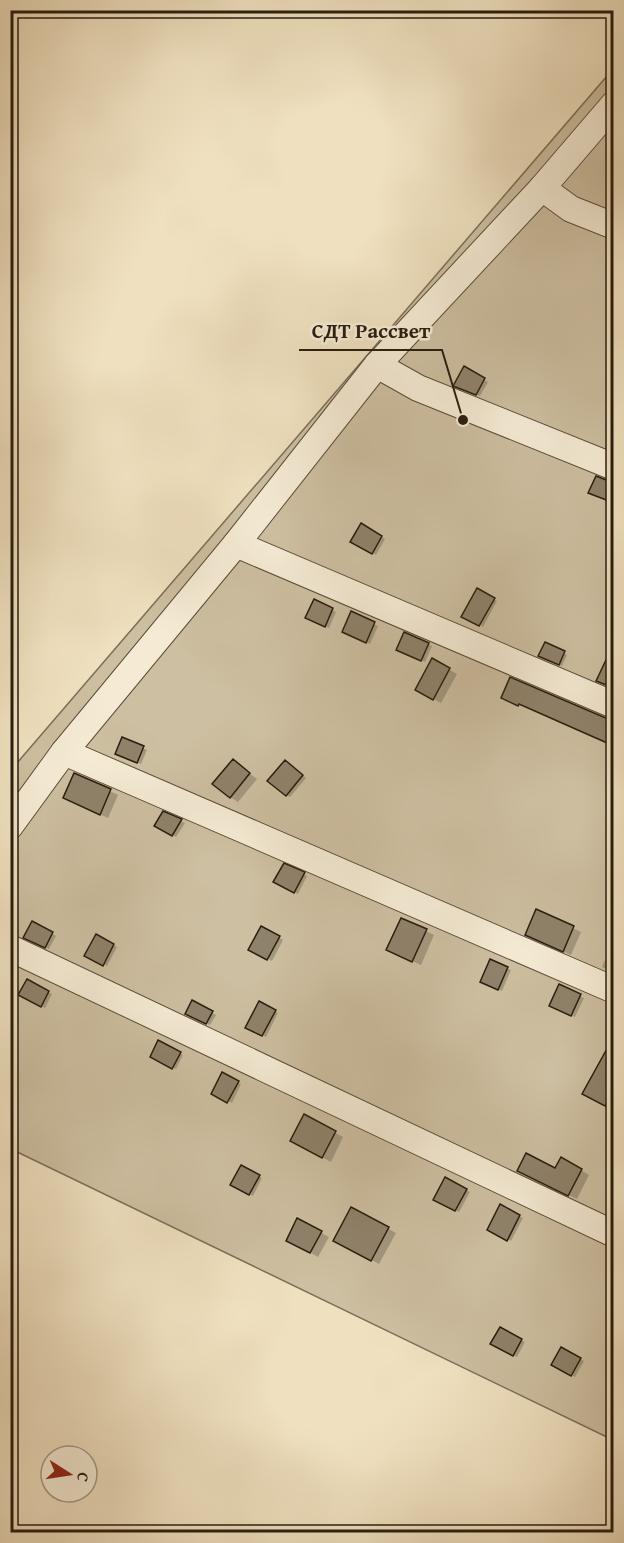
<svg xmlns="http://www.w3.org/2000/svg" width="624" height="1543" viewBox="0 0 624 1543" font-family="'Gentium Book Plus',serif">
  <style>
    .green { fill: #cdbfa1; stroke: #7a6e58; stroke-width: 1.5 }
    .shadow { fill: #0003 }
    .building { fill: #8f826b; stroke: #281d0f; stroke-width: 1.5 }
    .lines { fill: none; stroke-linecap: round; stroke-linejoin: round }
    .minor-casing { stroke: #5a4e3b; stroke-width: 28 }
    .minor { stroke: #f5ebd5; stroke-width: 26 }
    .leader { fill: none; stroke: #281d0f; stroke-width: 2 }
    .callout-dot { fill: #281d0f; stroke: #f5ebd5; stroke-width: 2 }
    .callout-label { font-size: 21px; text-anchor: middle; font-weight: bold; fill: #281d0f; stroke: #f5ebd5; stroke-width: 5; stroke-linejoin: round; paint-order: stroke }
  </style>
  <rect width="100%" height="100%" fill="#efe0bf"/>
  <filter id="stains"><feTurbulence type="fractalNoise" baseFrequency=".00333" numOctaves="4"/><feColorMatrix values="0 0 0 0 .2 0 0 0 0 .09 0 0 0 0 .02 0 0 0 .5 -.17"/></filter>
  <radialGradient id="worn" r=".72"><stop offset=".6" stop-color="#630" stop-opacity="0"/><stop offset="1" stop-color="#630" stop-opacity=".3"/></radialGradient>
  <!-- green -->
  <polygon class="green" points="613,69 613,1440 11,1149 11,770"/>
  <!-- shadow -->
  <g class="shadow">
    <polygon points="464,368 488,382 480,396 458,387"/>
    <polygon points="362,525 385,539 376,555 353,541"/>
    <polygon points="477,590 497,601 483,627 463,616"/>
    <polygon points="315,601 336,612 329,628 311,620"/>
    <polygon points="352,613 378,626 370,644 348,633"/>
    <polygon points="428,644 432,646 425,662 401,651"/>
    <polygon points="564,653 567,655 562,666 544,658"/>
    <polygon points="433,660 457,674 441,703 417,690"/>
    <polygon points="123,739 147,750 141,764 120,756"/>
    <polygon points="233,761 257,779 238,802 230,797"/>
    <polygon points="289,764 306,778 290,797 286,795"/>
    <polygon points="75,775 118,795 108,818 73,802"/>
    <polygon points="164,813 185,823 176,837 157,825"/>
    <polygon points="304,874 307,876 298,894 275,882"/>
    <polygon points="537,911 581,932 571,955 535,939"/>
    <polygon points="33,923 56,936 49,949 25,937"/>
    <polygon points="261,928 283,940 272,961 250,949"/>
    <polygon points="426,931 434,935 421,965 396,954"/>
    <polygon points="97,936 117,947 107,966 86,955"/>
    <polygon points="609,951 614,953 614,973 602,967"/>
    <polygon points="491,961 511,970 502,991 485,983"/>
    <polygon points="28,981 52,994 45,1008 20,995"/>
    <polygon points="560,986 584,998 575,1017 554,1008"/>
    <polygon points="193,1003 216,1015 210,1025 187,1014"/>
    <polygon points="260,1003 278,1013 266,1037 247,1027"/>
    <polygon points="159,1042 183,1055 176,1069 151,1056"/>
    <polygon points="614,1051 614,1109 584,1093"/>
    <polygon points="223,1074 241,1084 232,1103 213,1093"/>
    <polygon points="305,1116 343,1137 331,1162 292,1141"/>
    <polygon points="562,1159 589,1175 577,1199 527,1175 556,1170"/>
    <polygon points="242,1167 262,1178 253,1196 232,1185"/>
    <polygon points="446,1179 470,1192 459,1212 435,1199"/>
    <polygon points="501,1206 523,1218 511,1241 489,1229"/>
    <polygon points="352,1209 396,1233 379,1264 335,1240"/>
    <polygon points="298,1220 329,1237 318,1257 288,1240"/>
    <polygon points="614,1276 614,1290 608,1287"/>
    <polygon points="500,1329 525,1342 517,1357 492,1344"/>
    <polygon points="561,1349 584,1361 575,1377 553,1365"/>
  </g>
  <!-- building -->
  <g class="building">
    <polygon points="464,366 485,378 476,395 453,386"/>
    <polygon points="596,476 614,483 614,503 588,493"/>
    <polygon points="361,523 382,536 372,554 350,542"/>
    <polygon points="477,588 495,598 479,626 461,617"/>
    <polygon points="314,599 333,608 325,627 305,618"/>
    <polygon points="351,611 375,622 366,643 342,632"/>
    <polygon points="404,632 429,643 421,661 396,650"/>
    <polygon points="545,642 565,651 559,665 538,656"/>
    <polygon points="614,643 614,688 596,681"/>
    <polygon points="432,658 450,668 433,700 415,690"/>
    <polygon points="510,677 608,719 614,720 614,746 519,704 518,706 501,698"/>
    <polygon points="122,737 144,746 137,763 115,754"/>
    <polygon points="233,759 250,773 230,798 212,784"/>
    <polygon points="285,760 303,775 286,796 267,781"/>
    <polygon points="74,773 111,789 100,815 63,798"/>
    <polygon points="163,811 182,819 172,836 154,826"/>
    <polygon points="284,863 305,872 294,893 273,882"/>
    <polygon points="536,909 574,926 563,952 525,935"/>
    <polygon points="401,918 427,929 412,962 386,950"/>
    <polygon points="32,921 53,932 45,948 23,938"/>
    <polygon points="261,926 280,936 267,960 248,950"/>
    <polygon points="96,934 114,944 103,966 84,956"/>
    <polygon points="490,959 508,967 498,990 480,982"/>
    <polygon points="27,979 49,991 41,1007 18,995"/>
    <polygon points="559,984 581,994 571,1016 549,1006"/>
    <polygon points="192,1000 213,1011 206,1024 185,1014"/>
    <polygon points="259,1001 276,1010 262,1036 245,1028"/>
    <polygon points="614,1036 614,1090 605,1106 582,1094"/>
    <polygon points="158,1040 181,1052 172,1069 150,1057"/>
    <polygon points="222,1072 239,1081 227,1103 211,1094"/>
    <polygon points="304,1114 336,1131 322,1158 290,1141"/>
    <polygon points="526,1153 555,1168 561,1157 582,1169 568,1196 517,1171"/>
    <polygon points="241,1165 260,1175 249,1195 230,1185"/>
    <polygon points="445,1177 467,1189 455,1211 433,1200"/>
    <polygon points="500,1204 520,1215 507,1241 487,1230"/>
    <polygon points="351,1207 389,1227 371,1261 333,1241"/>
    <polygon points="297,1218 322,1231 310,1253 286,1241"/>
    <polygon points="500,1327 522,1339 513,1356 490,1344"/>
    <polygon points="561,1347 581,1358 571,1376 551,1365"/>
  </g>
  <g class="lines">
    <defs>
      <g id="minor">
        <polyline points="542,188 571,209 614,226"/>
        <polyline points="377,365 418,388 614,467"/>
        <polyline points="236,544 614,705"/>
        <polyline points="64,752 614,990"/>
        <polyline points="10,826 64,752 236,544 377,365 542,188 614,104"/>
        <polyline points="10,948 614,1234"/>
      </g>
    </defs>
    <!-- minor casing -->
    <use href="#minor" class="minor-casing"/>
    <!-- minor -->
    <use href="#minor" class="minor"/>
  </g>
  <!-- callouts -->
  <path class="leader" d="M463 420L442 350H299"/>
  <circle class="callout-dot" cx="463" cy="420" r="6"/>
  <g class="callout-label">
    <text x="371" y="338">СДТ Рассвет</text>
  </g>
  <!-- margin -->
  <rect width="624" height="1543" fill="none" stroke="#efe0bf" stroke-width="36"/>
  <rect x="12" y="12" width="600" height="1519" fill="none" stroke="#281d0f" stroke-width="3"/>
  <rect x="18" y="18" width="588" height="1507" fill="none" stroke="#281d0f" stroke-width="1.5"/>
  <!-- north arrow -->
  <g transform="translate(69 1474) rotate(102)"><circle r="28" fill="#f5ebd5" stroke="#a39986" stroke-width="1.5"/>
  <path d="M0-4.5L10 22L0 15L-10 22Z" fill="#8f2418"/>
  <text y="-9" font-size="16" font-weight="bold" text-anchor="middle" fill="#281d0f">С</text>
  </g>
  <rect width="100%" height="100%" filter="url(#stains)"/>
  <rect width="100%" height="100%" fill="url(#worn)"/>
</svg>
